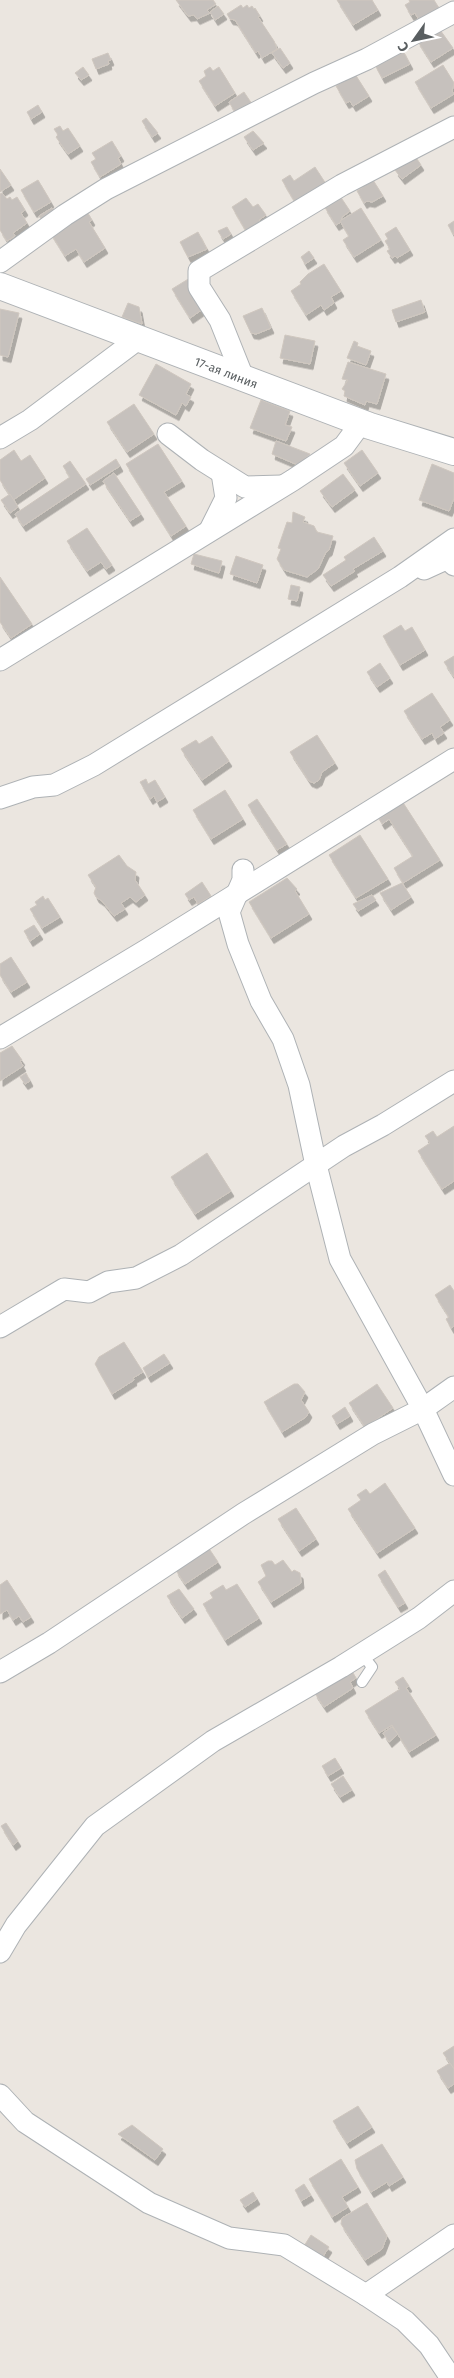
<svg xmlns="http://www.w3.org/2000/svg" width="454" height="2378" viewBox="0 0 454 2378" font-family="'Fira Sans',sans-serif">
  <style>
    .building { fill: #c6c1bd; stroke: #cfc7bf; filter: url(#shadow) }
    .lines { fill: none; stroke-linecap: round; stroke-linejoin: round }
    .service-casing { stroke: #aeb2b5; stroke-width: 12 }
    .minor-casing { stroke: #aeb2b5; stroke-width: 23 }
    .tertiary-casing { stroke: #aeb2b5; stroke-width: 28 }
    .service { stroke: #fff; stroke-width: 10 }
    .minor { stroke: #fff; stroke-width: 21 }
    .tertiary { stroke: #fff; stroke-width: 26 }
    .labels { text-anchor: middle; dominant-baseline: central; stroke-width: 4.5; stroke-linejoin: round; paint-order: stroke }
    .street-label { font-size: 12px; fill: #595e60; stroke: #fff }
  </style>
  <defs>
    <filter id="shadow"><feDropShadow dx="3" dy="5.5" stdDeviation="0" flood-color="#0004"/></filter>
  </defs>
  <rect width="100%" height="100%" fill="#ebe6e0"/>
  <!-- building -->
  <g class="building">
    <polygon points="176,0 213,0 216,4 207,10 210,13 197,19 194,15 188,16"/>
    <polygon points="337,0 372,0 378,10 353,25"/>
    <polygon points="409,0 434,0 439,8 419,20 415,13 411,15 405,5 410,2"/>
    <polygon points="241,5 243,8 247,5 249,8 252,6 254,9 255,8 260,16 258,17 274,41 277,49 262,58 258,51 256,53 235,20 230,19 227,14"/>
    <polygon points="218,6 224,14 215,20 210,12"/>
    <polygon points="438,27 453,48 431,62 417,40"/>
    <polygon points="280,48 290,63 283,68 272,53"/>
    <polygon points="402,49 410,64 382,78 374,63"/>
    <polygon points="108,53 111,60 108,61 109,64 96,69 92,59"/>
    <polygon points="443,65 454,83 452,91 454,94 431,108 415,82"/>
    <polygon points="83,67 89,75 81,80 75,73"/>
    <polygon points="210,67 213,71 219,67 235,93 215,106 199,81 206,76 204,71"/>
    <polygon points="353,71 369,96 353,106 350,101 346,103 336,86 342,82 340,79"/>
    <polygon points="244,92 254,107 238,117 229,102"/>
    <polygon points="38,105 42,112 31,119 27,112"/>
    <polygon points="146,118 158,133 152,137 142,121"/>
    <polygon points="60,126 63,131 68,128 80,146 68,154 56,137 58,135 54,129"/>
    <polygon points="253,131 264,143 253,150 244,137"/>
    <polygon points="112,141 121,156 118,158 121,164 100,177 91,162 96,159 92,153"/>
    <polygon points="415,156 421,165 402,179 395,170"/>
    <polygon points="315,167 328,187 296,204 282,180 290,175 294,181"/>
    <polygon points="0,169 11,185 0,192"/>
    <polygon points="38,180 51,202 34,212 21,190"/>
    <polygon points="373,180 383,196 372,202 367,201 364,203 357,191"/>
    <polygon points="2,193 7,199 10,197 12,200 17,197 25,210 21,213 27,223 13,233 15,236 7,241 0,230 0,194"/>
    <polygon points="340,196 350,211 342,217 341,222 336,225 324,206"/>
    <polygon points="246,198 253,207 258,204 266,215 259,220 260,222 246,231 232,207"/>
    <polygon points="52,208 56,213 43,222 39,216"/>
    <polygon points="361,208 381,240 354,257 343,240 349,236 340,221"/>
    <polygon points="86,210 92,220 89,222 105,248 84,262 76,249 65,256 50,232"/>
    <polygon points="454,221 454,234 453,234 448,225"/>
    <polygon points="227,227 231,234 223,239 218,231"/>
    <polygon points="396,227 410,250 397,258 395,256 392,258 387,251 390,249 385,241 388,239 385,234"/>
    <polygon points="198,232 207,249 188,257 180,242"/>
    <polygon points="309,251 314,258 305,264 301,257"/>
    <polygon points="324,264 341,291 331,297 334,303 324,310 321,305 306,315 291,291 301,284 300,282 308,274"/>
    <polygon points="190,278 203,309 190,318 172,289"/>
    <polygon points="421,300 425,312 396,322 392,310"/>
    <polygon points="128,303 139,307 142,324 122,317"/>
    <polygon points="262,308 271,328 256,334 251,333 243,316"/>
    <polygon points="0,309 19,313 8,357 0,355"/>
    <polygon points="285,335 315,341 310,364 280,358"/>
    <polygon points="354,341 358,343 357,346 371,351 366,365 347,358"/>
    <polygon points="348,362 386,374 377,404 366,401 365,405 344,396 345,391 342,389 348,380 342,379"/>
    <polygon points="156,364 191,384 186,394 191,397 186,406 182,403 176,415 139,395"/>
    <polygon points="261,400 290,411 285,425 292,427 286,441 250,428"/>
    <polygon points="134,404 154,434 127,452 107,422"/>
    <polygon points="276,441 310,454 298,465 272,454"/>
    <polygon points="158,444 182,481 164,492 186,526 171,536 126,464"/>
    <polygon points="14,450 21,461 30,455 45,478 13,500 0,480 0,460"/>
    <polygon points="362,450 378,473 360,486 344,463"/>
    <polygon points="116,459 120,466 90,485 86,479"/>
    <polygon points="70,461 86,484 23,526 15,514 70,477 63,466"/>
    <polygon points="432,464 454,473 454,498 449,511 419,500"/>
    <polygon points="114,473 141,514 130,521 103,481"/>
    <polygon points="343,474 355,490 332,507 320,491"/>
    <polygon points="10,494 18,507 10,513 1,500"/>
    <polygon points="293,512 305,517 303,522 314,526 317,532 333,536 329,550 326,552 318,569 307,577 284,570 277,559 281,549 278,548 287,522 292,523"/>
    <polygon points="87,528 112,565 106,569 101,562 87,571 67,541"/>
    <polygon points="374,537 383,551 353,569 355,571 331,586 323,575 346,560 344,557"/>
    <polygon points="194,554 222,561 219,573 191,564"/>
    <polygon points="236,556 263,565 257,583 230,574"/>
    <polygon points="0,577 32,624 11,638 0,622"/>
    <polygon points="291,585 300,587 297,601 288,599"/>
    <polygon points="401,625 405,631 412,627 425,650 400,665 383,636"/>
    <polygon points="454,656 454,677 444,662"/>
    <polygon points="380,663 390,678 377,687 367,672"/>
    <polygon points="432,693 450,720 440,727 444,733 435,739 432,733 422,739 404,711"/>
    <polygon points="317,735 335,763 322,772 319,780 314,783 309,781 290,752"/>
    <polygon points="212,736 229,761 202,780 181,749 196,740 199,744"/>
    <polygon points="146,779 148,784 155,780 165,797 157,802 154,796 150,799 140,782"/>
    <polygon points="225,790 243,819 211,839 193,810"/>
    <polygon points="257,799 287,844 277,850 248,805"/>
    <polygon points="402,801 440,860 403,883 394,868 413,856 389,819 382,824 379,819 387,814 386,811"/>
    <polygon points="360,835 388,879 356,898 329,855"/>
    <polygon points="119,855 127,866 136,872 135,880 145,895 136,902 130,897 121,903 125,909 114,916 102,901 96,897 94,893 96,887 88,875"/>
    <polygon points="287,878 297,889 295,891 309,914 271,938 249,902"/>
    <polygon points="202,882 211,896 198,904 194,897 189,900 185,894"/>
    <polygon points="402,883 411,897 391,910 380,893"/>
    <polygon points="372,895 376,900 358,911 353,904"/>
    <polygon points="43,896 45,900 48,898 60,917 42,928 30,909 37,905 35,902"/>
    <polygon points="34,925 40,934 30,941 24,931"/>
    <polygon points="11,957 27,982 11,992 0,975 0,964"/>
    <polygon points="12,1046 22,1060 20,1061 23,1066 0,1081 0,1053"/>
    <polygon points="26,1073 30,1081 25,1084 20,1077"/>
    <polygon points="454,1126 454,1181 442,1189 418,1151 430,1143 425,1136 433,1131 437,1137"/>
    <polygon points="207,1153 231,1191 195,1214 171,1177"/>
    <polygon points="450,1285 454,1291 454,1326 451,1328 446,1319 449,1317 435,1295"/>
    <polygon points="124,1342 143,1372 133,1378 134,1380 112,1394 95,1364 99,1357"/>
    <polygon points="164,1354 170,1363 148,1377 143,1368"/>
    <polygon points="294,1384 298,1384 305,1392 301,1400 309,1412 306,1417 282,1432 264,1402"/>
    <polygon points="377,1384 393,1408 365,1427 349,1403"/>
    <polygon points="345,1407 350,1416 337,1424 332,1416"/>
    <polygon points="385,1483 415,1528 377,1553 348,1509 361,1500 357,1495 366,1489 370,1494"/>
    <polygon points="296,1508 316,1539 299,1551 278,1519"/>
    <polygon points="208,1547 218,1562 185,1584 175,1569"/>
    <polygon points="283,1560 292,1572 294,1570 300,1573 301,1583 271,1602 258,1582 266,1576 261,1565 268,1561 272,1561 275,1565"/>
    <polygon points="385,1570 405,1603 398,1607 378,1575"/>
    <polygon points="7,1580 31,1617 23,1622 19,1616 13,1620 7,1610 0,1614 0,1585"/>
    <polygon points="237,1584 259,1618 225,1640 203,1604 213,1598 210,1593 223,1585 226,1590"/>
    <polygon points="179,1589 194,1609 182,1618 167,1596"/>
    <polygon points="350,1668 356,1678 350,1682 353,1688 324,1707 314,1692"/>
    <polygon points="403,1677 409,1686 406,1688 436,1735 409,1752 392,1725 379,1733 365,1711 400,1689 395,1682"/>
    <polygon points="392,1727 398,1734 389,1742 383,1733"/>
    <polygon points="335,1758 341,1768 328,1776 322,1766"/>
    <polygon points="343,1776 352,1790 340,1797 331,1784"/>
    <polygon points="6,1823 18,1841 13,1845 1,1826"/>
    <polygon points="454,2046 454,2069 443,2053"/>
    <polygon points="450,2063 454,2069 454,2084 448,2088 437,2071"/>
    <polygon points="358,2106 372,2127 347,2143 333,2121"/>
    <polygon points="132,2125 163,2149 155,2160 118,2134"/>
    <polygon points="382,2144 403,2177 389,2186 387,2182 371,2192 357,2169 355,2160"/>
    <polygon points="341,2159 358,2187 342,2197 348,2207 332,2217 309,2179"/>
    <polygon points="304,2184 311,2195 301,2201 295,2190"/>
    <polygon points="253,2192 257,2199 245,2207 240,2200"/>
    <polygon points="367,2203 387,2236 382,2249 365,2260 341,2224 342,2218"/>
    <polygon points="311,2235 329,2247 322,2258 304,2246"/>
  </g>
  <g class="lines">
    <defs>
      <polyline id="service" points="362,1682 372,1667 362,1654"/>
      <g id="minor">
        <polyline points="0,262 65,215 106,189 314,83 367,59 454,12"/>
        <polyline points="244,380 220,320 199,287 199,271 342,185 454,127"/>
        <polyline points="168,434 202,460 245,487 282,486"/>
        <polyline points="0,438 30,420 138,339"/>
        <polyline points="210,530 226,498 222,473"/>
        <polyline points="424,569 448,558 454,565"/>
        <polyline points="0,660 293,480 344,446 361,423"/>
        <polyline points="0,798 33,787 54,785 94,765 400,577 454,539"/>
        <polyline points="243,870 243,880 229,912 238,944 261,1001 283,1039 299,1085 316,1165 340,1259 423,1409 454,1475"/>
        <polyline points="0,1038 148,949 454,759"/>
        <polyline points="0,1327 64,1289 89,1292 108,1282 136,1278 181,1255 344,1146 383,1125 454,1081"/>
        <polyline points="0,1672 49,1643 243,1514 373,1434 423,1409 454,1387"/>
        <polyline points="0,1952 16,1925 95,1826 213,1741 341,1667 419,1618 454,1591"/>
        <polyline points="0,2095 25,2122 149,2203 229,2238 284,2245 366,2295 405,2321 429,2345 451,2378"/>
        <polyline points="366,2295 454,2235"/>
      </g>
      <polyline id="tertiary" points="0,286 370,426 454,452"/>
    </defs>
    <!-- service casing -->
    <use href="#service" class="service-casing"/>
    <!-- minor casing -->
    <use href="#minor" class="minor-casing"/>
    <!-- tertiary casing -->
    <use href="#tertiary" class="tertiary-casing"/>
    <!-- service -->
    <use href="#service" class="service"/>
    <!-- minor -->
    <use href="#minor" class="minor"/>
    <!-- tertiary -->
    <use href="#tertiary" class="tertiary"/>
  </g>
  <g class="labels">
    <!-- street labels -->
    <g class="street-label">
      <text transform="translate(226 373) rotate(21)">17-ая линия</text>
    </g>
  </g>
  <!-- north arrow -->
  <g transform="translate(414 40) rotate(237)" stroke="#ffffff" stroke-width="4" paint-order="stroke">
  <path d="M0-4L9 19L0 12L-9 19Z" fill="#595e60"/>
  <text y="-8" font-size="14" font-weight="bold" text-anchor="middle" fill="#595e60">С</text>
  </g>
</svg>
